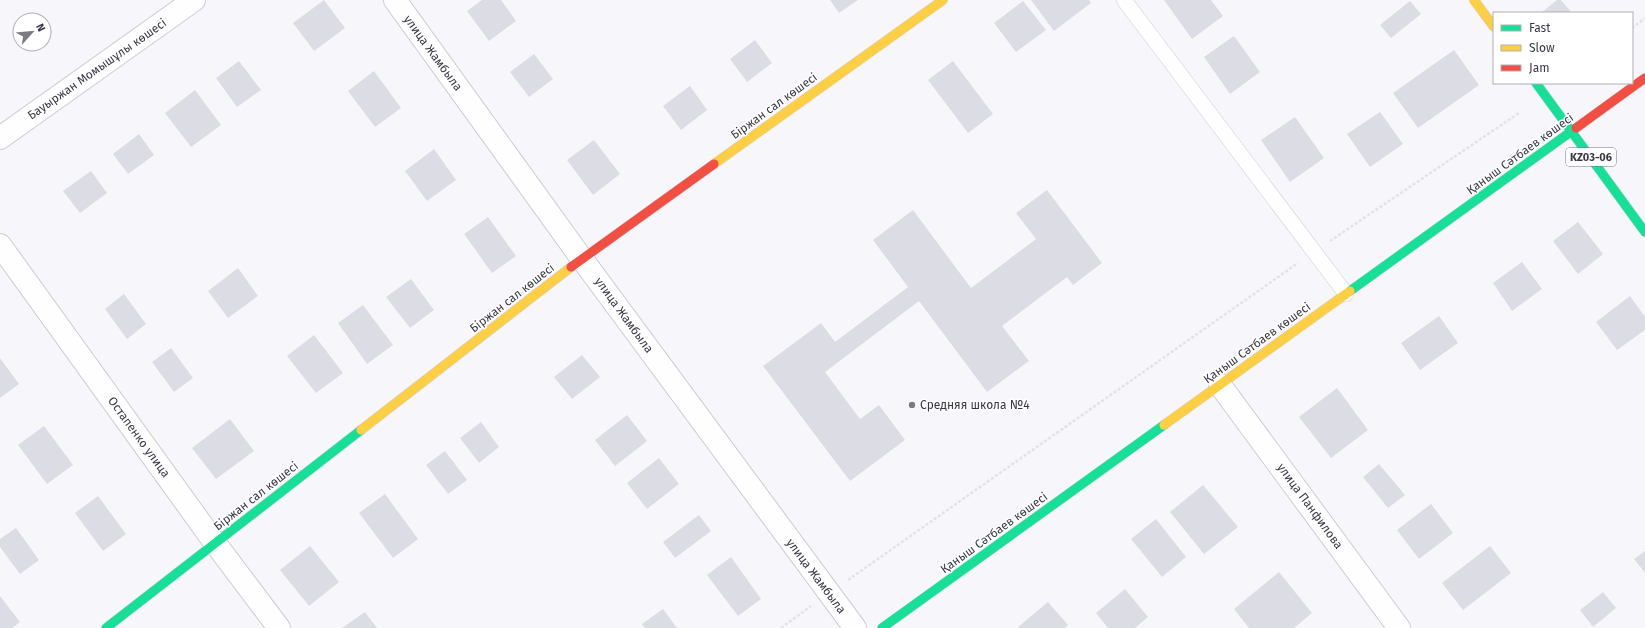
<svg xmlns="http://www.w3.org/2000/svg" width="1645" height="628" viewBox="0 0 1645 628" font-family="'Fira Sans',sans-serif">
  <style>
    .building { fill: #dcdce4 }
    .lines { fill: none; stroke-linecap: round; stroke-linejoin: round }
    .lane-casing { stroke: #ccccd3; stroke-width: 16 }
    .street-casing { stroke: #ccccd3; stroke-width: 24 }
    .fast-casing { stroke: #ccccd3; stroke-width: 10 }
    .slow-casing { stroke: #ccccd3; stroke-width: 10 }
    .jam-casing { stroke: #ccccd3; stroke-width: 10 }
    .path { stroke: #e3e3e4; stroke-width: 2.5; stroke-dasharray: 3 2; stroke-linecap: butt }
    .lane { stroke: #fefefe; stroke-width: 15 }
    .street { stroke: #fefefe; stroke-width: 22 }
    .fast { stroke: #16e098; stroke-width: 9 }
    .slow { stroke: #ffcf43; stroke-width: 9 }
    .jam { stroke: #f24e42; stroke-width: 9 }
    .poi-dot { fill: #7b7b84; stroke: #fff; stroke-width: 1.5 }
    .labels { text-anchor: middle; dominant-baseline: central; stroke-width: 3; stroke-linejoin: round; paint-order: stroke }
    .shield { fill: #fff; stroke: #74747c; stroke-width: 1 }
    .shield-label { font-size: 11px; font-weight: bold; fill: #383844 }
    .street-label { font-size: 12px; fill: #383844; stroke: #fff }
    .poi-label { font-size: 12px; fill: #383844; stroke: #fff; text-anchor: start }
  </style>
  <rect width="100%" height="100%" fill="#f7f7fb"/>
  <!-- building -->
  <g class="building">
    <polygon points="324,0 345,28 314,51 293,23"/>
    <polygon points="482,0 501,0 516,21 489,41 467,11"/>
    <polygon points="830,0 858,0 839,13"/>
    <polygon points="1031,0 1089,0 1091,3 1054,31"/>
    <polygon points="1164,0 1211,0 1223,16 1192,39"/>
    <polygon points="1557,0 1561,0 1572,13 1543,13 1542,12"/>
    <polygon points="1023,1 1046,30 1016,52 994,23"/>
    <polygon points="1410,1 1421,14 1391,38 1380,25"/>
    <polygon points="1234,36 1260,72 1230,94 1204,57"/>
    <polygon points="755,40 772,63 747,82 730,59"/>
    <polygon points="1454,50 1479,85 1418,128 1393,93"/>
    <polygon points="534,54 553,79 529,97 510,72"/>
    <polygon points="239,61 261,90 237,107 216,78"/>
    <polygon points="953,61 993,114 968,133 928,80"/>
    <polygon points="374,71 401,108 375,127 348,91"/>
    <polygon points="690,86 707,110 681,130 663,106"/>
    <polygon points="195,90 221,125 191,147 165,113"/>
    <polygon points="1380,112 1403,144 1370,167 1347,134"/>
    <polygon points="1295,117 1324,158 1290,182 1261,140"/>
    <polygon points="139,134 154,155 128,174 113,154"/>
    <polygon points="594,140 620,174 593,195 567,160"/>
    <polygon points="434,149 456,180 427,201 405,171"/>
    <polygon points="91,171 107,193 80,213 63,191"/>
    <polygon points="1047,190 1102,263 1073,285 1067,277 1002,326 1029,361 987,392 919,301 825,372 860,419 879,405 905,440 850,481 763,366 821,323 835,342 908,287 873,240 913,210 971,288 1036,239 1016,213"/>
    <polygon points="488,217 516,256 492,273 464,234"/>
    <polygon points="1578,222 1603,254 1578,274 1553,241"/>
    <polygon points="1522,262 1542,289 1512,311 1493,283"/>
    <polygon points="238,268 258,296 228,318 208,291"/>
    <polygon points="411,279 434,310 410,328 386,297"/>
    <polygon points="124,294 146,324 127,339 105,309"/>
    <polygon points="1630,296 1645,317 1645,330 1617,350 1596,322"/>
    <polygon points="363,305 393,345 367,364 338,323"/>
    <polygon points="1439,316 1458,343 1420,370 1401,343"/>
    <polygon points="314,335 343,373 316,393 287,356"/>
    <polygon points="171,348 193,378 174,392 152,362"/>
    <polygon points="582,355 600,377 572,399 554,377"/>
    <polygon points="0,358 19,384 0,398"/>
    <polygon points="1337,388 1368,430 1331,458 1299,417"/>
    <polygon points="627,415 647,441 615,466 595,440"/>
    <polygon points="230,419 254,451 216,479 192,448"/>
    <polygon points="481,422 499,447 479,463 460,438"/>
    <polygon points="44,426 73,465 47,484 18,445"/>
    <polygon points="445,451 467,480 448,494 426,465"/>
    <polygon points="659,458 679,484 647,509 627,483"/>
    <polygon points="1379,464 1405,495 1388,508 1363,477"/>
    <polygon points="1203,485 1238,527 1204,554 1170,512"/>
    <polygon points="385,494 418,539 393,558 359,513"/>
    <polygon points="98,496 126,534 103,551 75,513"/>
    <polygon points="1431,504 1453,533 1419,559 1397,530"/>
    <polygon points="699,515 711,531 675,558 663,542"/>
    <polygon points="1156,519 1186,557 1162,577 1131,539"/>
    <polygon points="16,528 39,560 20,574 0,547 0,539"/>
    <polygon points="310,546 339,582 309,606 280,570"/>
    <polygon points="1490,546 1511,573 1463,610 1442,583"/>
    <polygon points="1645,551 1645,573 1634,559"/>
    <polygon points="731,557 761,599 738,616 707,575"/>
    <polygon points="1279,572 1312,613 1294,628 1249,628 1234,609"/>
    <polygon points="1125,589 1148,617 1135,628 1108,628 1096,613"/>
    <polygon points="1603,592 1616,608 1593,627 1580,610"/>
    <polygon points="0,596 20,622 12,628 0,628"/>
    <polygon points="1048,602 1068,625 1065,628 1019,628 1018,627"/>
    <polygon points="663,609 677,628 645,628 642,624"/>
    <polygon points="365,612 377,628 342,628"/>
  </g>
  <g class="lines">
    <defs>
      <polyline id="lane" points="1124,0 1346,294"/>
      <g id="street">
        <polyline points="395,0 582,259 855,628"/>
        <polyline points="0,138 194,0"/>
        <polyline points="0,245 215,543 279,628"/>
        <polyline points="1220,385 1399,628"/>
      </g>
      <g id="fast">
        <polyline points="1536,83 1645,232"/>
        <polyline points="1350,291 1576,128"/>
        <polyline points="106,628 361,430"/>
        <polyline points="882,628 1164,425"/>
      </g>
      <g id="slow">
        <polyline points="1474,0 1494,27"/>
        <polyline points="714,164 943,0"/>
        <polyline points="1164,425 1350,291"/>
        <polyline points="361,430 571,267"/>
      </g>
      <g id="jam">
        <polyline points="1576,128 1645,78"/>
        <polyline points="571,267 714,164"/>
      </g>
    </defs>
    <!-- lane casing -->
    <use href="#lane" class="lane-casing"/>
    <!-- street casing -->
    <use href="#street" class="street-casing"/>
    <!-- fast casing -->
    <use href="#fast" class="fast-casing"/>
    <!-- slow casing -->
    <use href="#slow" class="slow-casing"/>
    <!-- jam casing -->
    <use href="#jam" class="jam-casing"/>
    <!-- path -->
    <g class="path">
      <polyline points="1632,28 1645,18"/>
      <polyline points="1330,241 1519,113"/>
      <polyline points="848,580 1298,263"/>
      <polyline points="781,628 811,606"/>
    </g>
    <!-- lane -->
    <use href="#lane" class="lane"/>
    <!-- street -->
    <use href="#street" class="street"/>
    <!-- fast -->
    <use href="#fast" class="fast"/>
    <!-- slow -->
    <use href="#slow" class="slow"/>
    <!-- jam -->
    <use href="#jam" class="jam"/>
  </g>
  <!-- markers -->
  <circle class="poi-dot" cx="912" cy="405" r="4"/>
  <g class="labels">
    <!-- shield labels -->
    <rect class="shield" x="1566" y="148" width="50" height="18" rx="3"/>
    <g class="shield-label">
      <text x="1591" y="157">KZ03-06</text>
    </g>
    <!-- street labels -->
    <g class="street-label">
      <text transform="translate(433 53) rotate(54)">улица Жамбыла</text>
      <text transform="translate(97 69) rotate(-35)">Бауыржан Момышұлы көшесі</text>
      <text transform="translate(774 106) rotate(-36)">Біржан сал көшесі</text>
      <text transform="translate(1520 154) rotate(-36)">Қаныш Сәтбаев көшесі</text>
      <text transform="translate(512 298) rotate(-38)">Біржан сал көшесі</text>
      <text transform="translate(624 315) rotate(54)">улица Жамбыла</text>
      <text transform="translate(1257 343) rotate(-36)">Қаныш Сәтбаев көшесі</text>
      <text transform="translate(139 437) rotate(54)">Остапенко улица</text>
      <text transform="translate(256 496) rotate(-38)">Біржан сал көшесі</text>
      <text transform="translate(1310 506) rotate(54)">улица Панфилова</text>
      <text transform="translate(994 533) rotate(-36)">Қаныш Сәтбаев көшесі</text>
      <text transform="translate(816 576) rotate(53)">улица Жамбыла</text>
    </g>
    <!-- poi labels -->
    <g class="poi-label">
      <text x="920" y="405">Средняя школа №4</text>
    </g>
  </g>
  <!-- legend -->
  <rect x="1493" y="12" width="140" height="72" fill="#ffffff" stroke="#afafb4"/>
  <rect x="1501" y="25" width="20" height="6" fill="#16e098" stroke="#afafb4"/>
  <text x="1529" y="32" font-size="12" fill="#383844">Fast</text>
  <rect x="1501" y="45" width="20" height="6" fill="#ffcf43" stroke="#afafb4"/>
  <text x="1529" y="52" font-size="12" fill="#383844">Slow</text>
  <rect x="1501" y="65" width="20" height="6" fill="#f24e42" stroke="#afafb4"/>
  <text x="1529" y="72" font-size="12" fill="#383844">Jam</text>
  <!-- north arrow -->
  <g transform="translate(32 32) rotate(63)"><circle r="19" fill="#ffffff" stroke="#afafb4"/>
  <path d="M0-3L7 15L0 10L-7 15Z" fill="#7b7b84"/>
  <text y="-6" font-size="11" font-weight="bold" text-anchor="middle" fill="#383844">N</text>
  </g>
</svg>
